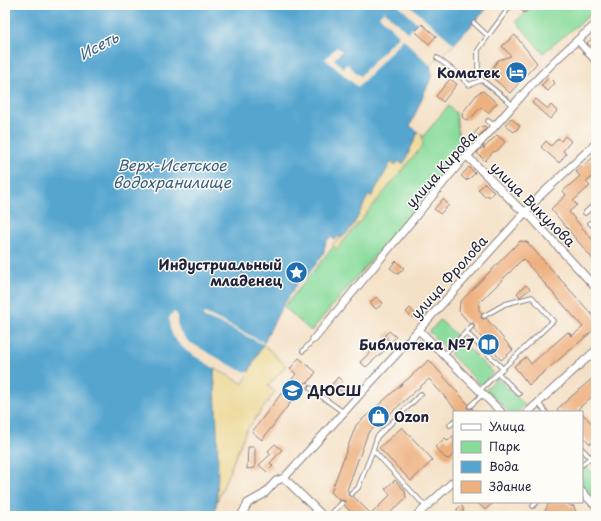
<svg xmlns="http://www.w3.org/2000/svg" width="601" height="521" viewBox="0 0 601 521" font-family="'Playpen Sans',sans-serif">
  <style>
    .green { fill: #89db9b; stroke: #567e6b }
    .sand { fill: #eeda9e; stroke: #887e6c }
    .water { fill: #55a5cf; stroke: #3c6485 }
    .pier { fill: #f4e0c5 }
    .building { fill: #eeb07f }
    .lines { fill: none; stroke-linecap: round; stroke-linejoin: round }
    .lane-casing { stroke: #8b8180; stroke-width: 5.5 }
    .street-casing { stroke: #8b8180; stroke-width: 9 }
    .lane { stroke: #fff; stroke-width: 3.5 }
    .street { stroke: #fff; stroke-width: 7 }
    .labels { text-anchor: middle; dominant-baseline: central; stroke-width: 3; stroke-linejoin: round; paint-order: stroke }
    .poi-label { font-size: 14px; font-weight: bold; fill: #22223b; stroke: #fdfcf7; text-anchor: end }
    .street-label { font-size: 14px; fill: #22223b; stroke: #fdfcf7 }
    .water-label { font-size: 15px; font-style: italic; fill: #395d7e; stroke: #fdfcf7 }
  </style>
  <rect width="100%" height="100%" fill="#fdfcf7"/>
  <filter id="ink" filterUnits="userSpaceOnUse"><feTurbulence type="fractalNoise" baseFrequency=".025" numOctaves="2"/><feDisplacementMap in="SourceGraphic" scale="8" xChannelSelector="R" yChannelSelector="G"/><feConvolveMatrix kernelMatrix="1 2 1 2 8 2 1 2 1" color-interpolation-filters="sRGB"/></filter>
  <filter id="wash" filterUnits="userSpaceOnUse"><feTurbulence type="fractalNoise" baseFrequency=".012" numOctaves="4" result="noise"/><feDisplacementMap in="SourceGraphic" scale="16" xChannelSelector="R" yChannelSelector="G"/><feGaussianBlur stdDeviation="0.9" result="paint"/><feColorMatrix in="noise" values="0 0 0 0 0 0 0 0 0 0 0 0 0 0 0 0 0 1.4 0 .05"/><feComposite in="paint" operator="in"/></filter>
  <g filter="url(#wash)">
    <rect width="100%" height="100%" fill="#f4e0c5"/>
    <!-- green -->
    <g class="green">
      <polygon points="535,5 592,5 596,10 543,53 516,21"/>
      <polygon points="448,106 456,113 461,154 311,331 284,307"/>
      <polygon points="440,320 459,338 449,347 445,348 429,332"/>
      <polygon points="462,342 493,373 481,385 450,354"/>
      <polygon points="497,378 525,405 518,412 509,412 486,389"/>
      <polygon points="587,467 596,476 596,500 582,485 582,472"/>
    </g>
    <!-- sand -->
    <g class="sand">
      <polygon points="418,132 422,135 423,145 337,249 332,244 344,236 359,214 362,205 369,194 379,184 391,162 398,161 403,164 407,156"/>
      <polygon points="263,344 286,366 268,386 275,392 246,431 216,504 217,444 214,368 243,383"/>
    </g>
    <!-- water -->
    <path class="water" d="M5,5h485l-36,39 -24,21 2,10 -22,51 8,6 -13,29 -3,3 -4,-3 -3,5 -4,-4 -20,35 -2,-2c-9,14 -14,34 -28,43l-3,-2 -3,4 -4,-4 -5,6 -3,12 -17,23 -2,-1 -6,6 -18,28 -37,73 -29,-15c2,49 7,99 1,148h-210z"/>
    <!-- pier -->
    <g class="pier">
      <polygon points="398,5 409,5 454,44 430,65 403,39 358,87 325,59 337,47 342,51 334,59 343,68 347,64 360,76 399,35 379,16 384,11 408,33 417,23"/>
      <polygon points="173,312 177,314 177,323 180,332 189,342 239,370 249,372 243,383 214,368 188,352 179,344 173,336 170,328 169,318"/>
      <polygon points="205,313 263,342 263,344 216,321 215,322 203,317"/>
    </g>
    <g id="blocks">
      <!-- building -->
      <g class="building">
        <polygon points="517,5 533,5 524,13"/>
        <polygon points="422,24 436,36 429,44 415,31"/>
        <polygon points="515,35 537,63 510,93 495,80 493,76 492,69 498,60 511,56 502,46"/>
        <polygon points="596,35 596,53 587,43"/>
        <polygon points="549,77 555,83 548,91 541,86"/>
        <polygon points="450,79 457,84 443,102 436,96"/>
        <polygon points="483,91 497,103 488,113 481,107 471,118 466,120 462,117 463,112 478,93"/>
        <polygon points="536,99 548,109 551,105 557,111 550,119 532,103"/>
        <polygon points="511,118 520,126 514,132 505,125"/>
        <polygon points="484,126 487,128 469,146 468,145 468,141 480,127"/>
        <polygon points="497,135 505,142 497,151 493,152 485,161 477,153 484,145 483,149"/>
        <polygon points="565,136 571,141 563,151 566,154 559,163 541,147 546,141 551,146 558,138 561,141"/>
        <polygon points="596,155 596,174 586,182 590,186 573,201 577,205 569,212 596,244 596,263 551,209 566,195 563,191 580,176 576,172"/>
        <polygon points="469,167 475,173 468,180 467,179 467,181 461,176"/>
        <polygon points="485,183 494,192 489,197 488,195 485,197 478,190"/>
        <polygon points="443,199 449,205 440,214 434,209"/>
        <polygon points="520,241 527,242 596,319 596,328 529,385 514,366 526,357 531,364 568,332 572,336 583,327 523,259 479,303 479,310 482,314 481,318 484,319 486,318 513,350 501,360 474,329 474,324 472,323 470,324 459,311 460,302"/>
        <polygon points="396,261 404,268 398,274 390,268"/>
        <polygon points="526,285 530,289 520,297 517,293"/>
        <polygon points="376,297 383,303 376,309 370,303"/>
        <polygon points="410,308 416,314 412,318 406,312"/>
        <polygon points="389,331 396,337 391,342 384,336"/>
        <polygon points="378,345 384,351 366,367 360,362"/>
        <polygon points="299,358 316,372 308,383 306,382 262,440 252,432 296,374 290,369"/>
        <polygon points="429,360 468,404 467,408 469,409 472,408 475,412 458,412 429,379 368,433 347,490 349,492 348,494 349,496 353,496 371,514 390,495 385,489 395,480 405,491 406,498 387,516 355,516 344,505 345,501 342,500 340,501 331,492 356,425"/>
        <polygon points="596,375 596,393 578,409 581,412 560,412 557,409"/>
        <polygon points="338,377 348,387 343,393 339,389 336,392 330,387"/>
        <polygon points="582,413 596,428 596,445 592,442 590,444 582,435"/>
        <polygon points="402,427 433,460 411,481 379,448"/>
        <polygon points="454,435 454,454 449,459 445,458 435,447 445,438 448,441"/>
        <polygon points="275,444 282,450 270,463 273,466 267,472 259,465 271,454 268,451"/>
        <polygon points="248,447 255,447 255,468 247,469"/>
        <polygon points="477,502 494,502 485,510"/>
        <polygon points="549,502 566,502 572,507 573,505 578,516 553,516 550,513 547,514 545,511"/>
        <polygon points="461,506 463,507 463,512 466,516 458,516 457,509"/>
      </g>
    </g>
  </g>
  <g filter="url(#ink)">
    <use href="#blocks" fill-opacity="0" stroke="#8b8180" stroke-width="1"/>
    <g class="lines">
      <defs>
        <g id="lane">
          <polyline points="474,23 488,36 478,50 478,72 482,80"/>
          <polyline points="488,36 511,5"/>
          <polyline points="437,58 457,73 469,85 482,80 513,105"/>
          <polyline points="488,121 495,126"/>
          <polyline points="585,213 596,203"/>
          <polyline points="590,223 596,229"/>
          <polyline points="466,332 503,369"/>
          <polyline points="303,351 314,339"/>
          <polyline points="444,355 472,326"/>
          <polyline points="498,373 519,394"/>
          <polyline points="310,388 343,412"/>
          <polyline points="480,390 553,321 532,297 505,304 484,316"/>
          <polyline points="421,394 377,437 373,450 426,507"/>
          <polyline points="538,403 546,412"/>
          <polyline points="470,406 483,394"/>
          <polyline points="450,425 454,421"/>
          <polyline points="582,449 596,464"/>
          <polyline points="582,465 596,452"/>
          <polyline points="351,494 358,488 373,450"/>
          <polyline points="533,506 537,502"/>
          <polyline points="329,516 342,503"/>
        </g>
        <g id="street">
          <polyline points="578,40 596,61"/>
          <polyline points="467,156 517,206 531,217 596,288"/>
          <polyline points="419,330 501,412"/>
          <path d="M314,339l149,-180 4,-3c27,-27 50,-57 77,-84 16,-17 34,-32 52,-48"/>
          <polyline points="528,412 596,350"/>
          <polyline points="284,478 323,516"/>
          <polyline points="582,492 596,506"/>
          <polyline points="241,516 248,503 264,494 276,481 284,478 541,195 596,143"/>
          <polyline points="416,516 454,481"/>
        </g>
      </defs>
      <!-- lane casing -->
      <use href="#lane" class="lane-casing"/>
      <!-- street casing -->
      <use href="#street" class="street-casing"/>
      <!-- lane -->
      <use href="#lane" class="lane"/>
      <!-- street -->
      <use href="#street" class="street"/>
    </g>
  </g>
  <!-- icons -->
  <defs>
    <symbol id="hotel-disc" viewBox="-11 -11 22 22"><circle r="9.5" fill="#1f6fb2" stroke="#fdfcf7"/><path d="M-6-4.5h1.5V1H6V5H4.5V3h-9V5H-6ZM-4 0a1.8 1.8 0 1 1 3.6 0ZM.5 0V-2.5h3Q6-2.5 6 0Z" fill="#fff"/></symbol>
    <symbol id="sight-disc" viewBox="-11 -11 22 22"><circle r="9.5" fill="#1f6fb2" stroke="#fdfcf7"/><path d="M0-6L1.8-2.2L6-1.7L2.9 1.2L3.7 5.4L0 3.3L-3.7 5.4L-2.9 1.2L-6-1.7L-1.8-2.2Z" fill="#fff"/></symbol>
    <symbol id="library-disc" viewBox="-11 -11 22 22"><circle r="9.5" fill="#1f6fb2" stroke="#fdfcf7"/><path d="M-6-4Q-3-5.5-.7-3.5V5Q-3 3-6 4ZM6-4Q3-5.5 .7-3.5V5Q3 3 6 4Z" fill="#fff"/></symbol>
    <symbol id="school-disc" viewBox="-11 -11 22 22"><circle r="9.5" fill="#1f6fb2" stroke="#fdfcf7"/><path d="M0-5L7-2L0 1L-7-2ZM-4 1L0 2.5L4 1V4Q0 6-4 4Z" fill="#fff"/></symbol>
    <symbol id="shop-disc" viewBox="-11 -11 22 22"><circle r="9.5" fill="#1f6fb2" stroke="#fdfcf7"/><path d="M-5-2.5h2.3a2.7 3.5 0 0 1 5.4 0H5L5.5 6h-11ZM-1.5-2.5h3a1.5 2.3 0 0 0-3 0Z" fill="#fff"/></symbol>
  </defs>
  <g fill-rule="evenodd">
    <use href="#hotel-disc" x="504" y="60" width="25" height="25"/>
    <use href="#sight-disc" x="284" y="260" width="25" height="25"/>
    <use href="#library-disc" x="476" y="332" width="25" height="25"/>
    <use href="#school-disc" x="280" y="378" width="25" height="25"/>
    <use href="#shop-disc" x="366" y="404" width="25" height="25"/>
  </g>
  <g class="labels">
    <!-- poi labels -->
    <g class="poi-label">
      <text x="500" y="72">Коматек</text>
      <text x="282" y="264">Индустриальный<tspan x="282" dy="16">младенец</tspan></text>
      <text x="474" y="344">Библиотека №7</text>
      <text x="308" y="390" text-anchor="start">ДЮСШ</text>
      <text x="394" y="416" text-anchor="start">Ozon</text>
    </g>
    <!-- street labels -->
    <g class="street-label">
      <text transform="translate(441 169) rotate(-48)">улица Кирова</text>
      <text transform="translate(533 204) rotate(45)">улица Викулова</text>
      <text transform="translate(449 277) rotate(-48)">улица Фролова</text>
    </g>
    <!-- water labels -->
    <g class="water-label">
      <text transform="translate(98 45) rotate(-28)">Исеть</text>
      <text x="172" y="164">Верх-Исетское<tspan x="172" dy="17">водохранилище</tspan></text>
    </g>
  </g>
  <!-- margin -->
  <rect width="601" height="521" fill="none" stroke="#fdfcf7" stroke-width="20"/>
  <!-- legend -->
  <rect x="453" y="411" width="130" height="92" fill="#fdfcf7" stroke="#a5a5ac"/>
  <rect x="461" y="424" width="20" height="6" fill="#ffffff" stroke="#a5a5ac"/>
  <text x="489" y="431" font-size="12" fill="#22223b">Улица</text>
  <rect x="461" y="441" width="20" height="12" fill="#89db9b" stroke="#a5a5ac"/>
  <text x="489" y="451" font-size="12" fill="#22223b">Парк</text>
  <rect x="461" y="461" width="20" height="12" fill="#55a5cf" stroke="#a5a5ac"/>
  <text x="489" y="471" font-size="12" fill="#22223b">Вода</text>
  <rect x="461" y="481" width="20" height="12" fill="#eeb07f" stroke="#a5a5ac"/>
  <text x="489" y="491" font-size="12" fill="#22223b">Здание</text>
</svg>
